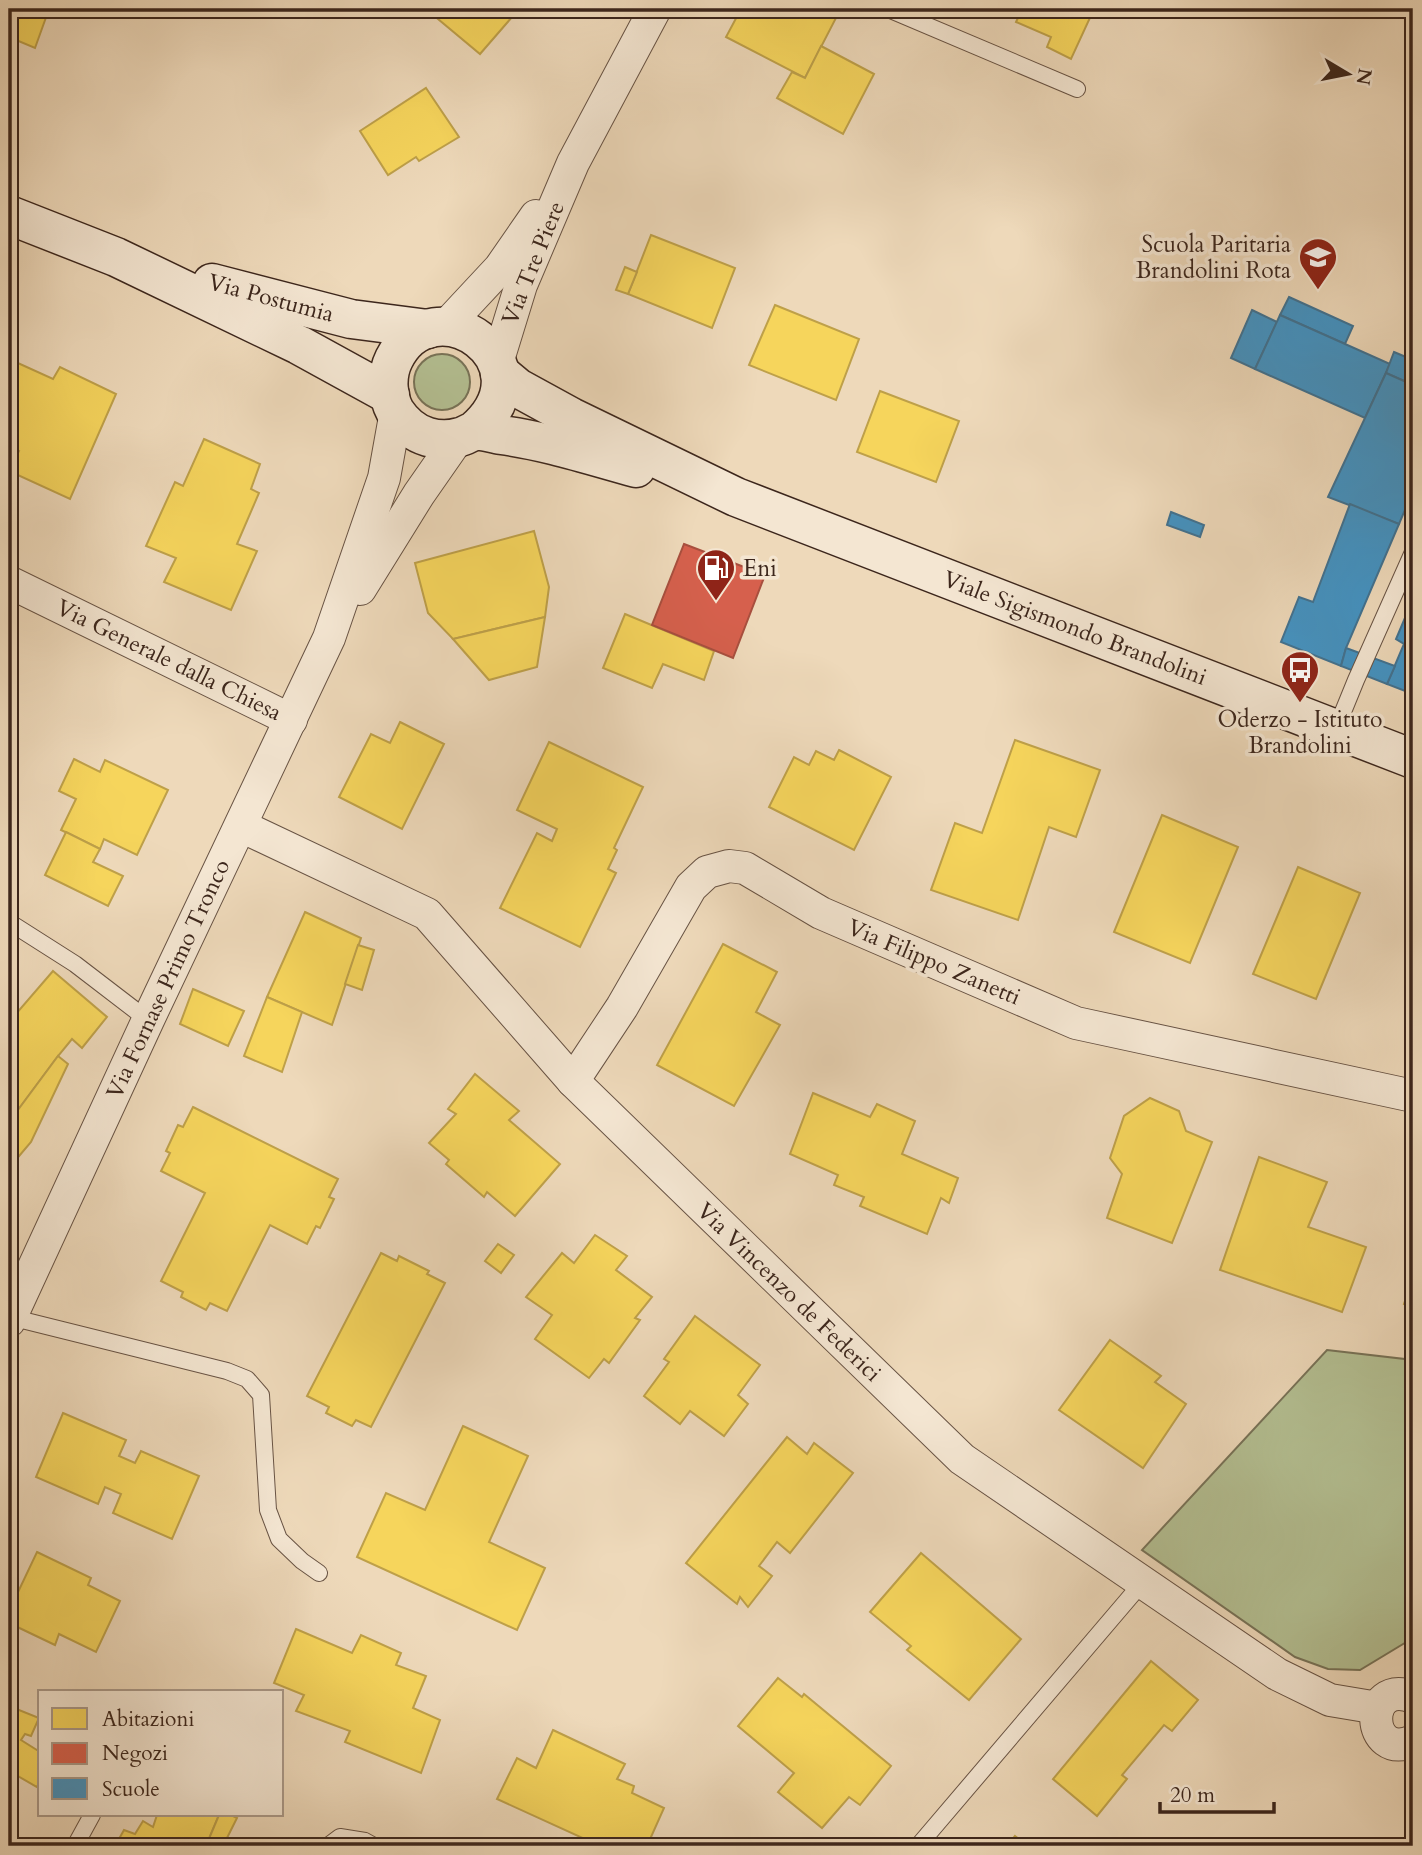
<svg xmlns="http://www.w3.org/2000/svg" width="1422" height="1855" viewBox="0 0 1422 1855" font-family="Cardo,serif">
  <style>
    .green { fill: #b4c093; stroke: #787358; stroke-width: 2 }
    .homes { fill: #f6d55c; stroke: #bea049; stroke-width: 2 }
    .shops { fill: #d6604d; stroke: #a84f3e; stroke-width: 2 }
    .schools { fill: #4393c3; stroke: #417291; stroke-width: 2 }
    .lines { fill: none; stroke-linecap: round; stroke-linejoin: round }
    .lane-casing { stroke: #685344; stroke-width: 18 }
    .street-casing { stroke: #685344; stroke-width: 34 }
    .secondary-casing { stroke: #3c261c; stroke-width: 41 }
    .lane { stroke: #f4e6d2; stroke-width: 16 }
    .street { stroke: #f4e6d2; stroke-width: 32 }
    .secondary { stroke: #f4e6d2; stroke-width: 38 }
    .labels { text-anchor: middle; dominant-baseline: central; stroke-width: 7; stroke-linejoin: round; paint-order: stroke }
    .poi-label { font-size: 23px; fill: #3c261c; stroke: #f4e6d2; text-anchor: end }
    .street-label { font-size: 23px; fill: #3c261c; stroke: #f4e6d2 }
  </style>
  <rect width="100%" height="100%" fill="#eed9ba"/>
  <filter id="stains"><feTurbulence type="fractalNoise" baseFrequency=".00286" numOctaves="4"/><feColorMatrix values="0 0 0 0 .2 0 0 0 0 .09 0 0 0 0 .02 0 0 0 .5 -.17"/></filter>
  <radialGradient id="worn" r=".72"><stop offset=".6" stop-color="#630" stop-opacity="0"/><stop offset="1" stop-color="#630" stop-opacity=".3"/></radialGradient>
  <!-- green -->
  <g class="green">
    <circle cx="442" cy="382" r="28"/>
    <polygon points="1327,1350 1413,1360 1413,1638 1360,1670 1328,1669 1295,1657 1142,1550"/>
  </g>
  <!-- homes -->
  <g class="homes">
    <polygon points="9,9 49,9 35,48 9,37"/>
    <polygon points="426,9 519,9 480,54"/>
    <polygon points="741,9 824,9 837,16 805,78 726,37"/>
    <polygon points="1022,9 1094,9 1071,59 1047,47 1051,37 1016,22"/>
    <polygon points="1112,9 1133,9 1128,17"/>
    <polygon points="821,46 874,74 843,134 777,98 792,72 805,78"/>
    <polygon points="426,88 459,137 419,161 416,157 388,175 360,131"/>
    <polygon points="651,235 735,268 712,328 628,294"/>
    <polygon points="625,267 637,272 628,294 616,290"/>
    <polygon points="775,305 859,339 836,400 749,365"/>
    <polygon points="9,359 53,379 60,367 116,394 70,499 9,471 19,451 9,446"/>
    <polygon points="880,391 959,421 936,482 857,452"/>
    <polygon points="204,439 260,464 251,489 259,493 237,544 257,551 231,610 164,582 176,558 146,546 175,482 183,486"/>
    <polygon points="534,531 549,587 545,617 453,639 428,613 415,563"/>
    <polygon points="625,614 714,651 704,680 663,664 652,688 603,668"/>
    <polygon points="545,617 537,667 489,680 453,639"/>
    <polygon points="400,722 444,744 402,829 339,797 371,734 390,743"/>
    <polygon points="1015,740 1100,770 1076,837 1049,827 1018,920 931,890 955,823 982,833"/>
    <polygon points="549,742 643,787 614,848 617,850 608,869 616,873 580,947 500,908 537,833 552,841 557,829 517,810"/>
    <polygon points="839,750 891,777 854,850 769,807 794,757 809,765 816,751 834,760"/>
    <polygon points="74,759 100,772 105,760 168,790 137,855 104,839 100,849 61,830 76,799 59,791"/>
    <polygon points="1162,815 1238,847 1190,963 1114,932"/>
    <polygon points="66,832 100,849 93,862 123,876 108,906 45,875"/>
    <polygon points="1298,867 1360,893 1316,999 1253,974"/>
    <polygon points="305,912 361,938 332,1025 267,997"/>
    <polygon points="723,944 777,972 756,1012 780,1025 734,1106 657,1065"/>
    <polygon points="358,945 374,950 362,990 345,984"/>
    <polygon points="53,971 107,1017 82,1048 72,1039 58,1056 9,1122 9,1022"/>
    <polygon points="193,989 244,1011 228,1046 180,1024"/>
    <polygon points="267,997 302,1012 282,1072 244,1056"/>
    <polygon points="58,1056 68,1064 31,1142 9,1168 9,1122"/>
    <polygon points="475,1074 519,1111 509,1120 560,1164 515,1216 487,1192 484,1197 446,1164 449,1160 429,1143 456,1114 448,1109"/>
    <polygon points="813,1093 870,1117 877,1104 915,1121 902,1154 958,1178 949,1203 941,1198 927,1234 860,1206 864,1197 834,1185 838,1175 790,1154"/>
    <polygon points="1150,1098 1179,1111 1186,1131 1212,1142 1172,1243 1107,1218 1122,1174 1110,1158 1124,1116"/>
    <polygon points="193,1107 338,1179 329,1197 334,1199 320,1228 316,1226 307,1244 270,1225 227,1311 210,1303 206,1310 181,1297 183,1292 161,1281 205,1193 161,1171 170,1153 166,1151 178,1125 183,1127"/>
    <polygon points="1259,1157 1327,1182 1308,1227 1366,1247 1342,1312 1220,1270"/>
    <polygon points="595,1235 627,1256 616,1270 652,1297 635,1318 640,1320 609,1363 604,1359 589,1378 535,1339 552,1315 526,1297 562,1253 574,1263"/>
    <polygon points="498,1244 514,1255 501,1273 485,1261"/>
    <polygon points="381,1253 397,1261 399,1256 429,1271 427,1274 445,1283 371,1427 356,1420 352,1426 326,1413 329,1407 307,1396"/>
    <polygon points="1413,1275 1413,1307 1404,1304"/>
    <polygon points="695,1316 760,1365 738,1395 748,1404 724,1436 690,1411 680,1424 644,1396 669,1362 664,1359"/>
    <polygon points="1110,1340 1161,1376 1155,1382 1186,1404 1143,1468 1059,1410"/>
    <polygon points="63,1413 126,1440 119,1456 135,1463 141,1451 199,1476 172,1539 113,1513 121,1494 105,1487 98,1504 36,1477"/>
    <polygon points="463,1426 528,1456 489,1542 545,1568 517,1630 357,1557 386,1493 425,1510"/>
    <polygon points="787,1437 807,1454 814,1443 853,1473 790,1553 777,1542 759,1566 772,1576 748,1607 740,1597 737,1604 686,1563"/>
    <polygon points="37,1552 91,1578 88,1585 120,1601 96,1652 59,1634 55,1645 9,1623 9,1611"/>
    <polygon points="921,1553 1021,1639 969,1700 907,1650 911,1646 870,1612"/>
    <polygon points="296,1629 352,1653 361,1635 401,1653 396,1665 426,1676 413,1708 440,1720 421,1773 345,1742 350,1731 296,1711 304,1695 274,1683"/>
    <polygon points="1151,1661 1198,1700 1172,1731 1164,1725 1122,1775 1127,1779 1097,1816 1053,1779"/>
    <polygon points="778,1678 802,1697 804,1694 891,1766 860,1805 849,1797 822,1828 778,1792 794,1773 738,1726"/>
    <polygon points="9,1706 39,1718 31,1736 25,1734 21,1740 40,1752 40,1781 37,1787 9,1771"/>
    <polygon points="553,1730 625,1764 617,1779 634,1786 632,1793 664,1808 647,1846 600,1846 497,1799 517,1758 536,1768"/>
    <polygon points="157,1815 219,1815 206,1846 115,1846 124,1830 135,1834 143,1821 153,1827"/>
    <polygon points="219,1815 231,1815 237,1818 223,1846 217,1846 208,1841"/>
    <polygon points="1015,1836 1028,1846 1007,1846"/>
  </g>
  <!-- shops -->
  <polygon class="shops" points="684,544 765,575 733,658 652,625"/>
  <!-- schools -->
  <g class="schools">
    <rect x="1409" y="114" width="4" height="19"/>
    <polygon points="1289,297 1353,326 1345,344 1280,315"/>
    <polygon points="1252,310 1277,322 1255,369 1231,358"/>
    <polygon points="1280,315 1390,364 1365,418 1255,369"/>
    <polygon points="1394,352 1413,360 1413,385 1386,373"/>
    <polygon points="1386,373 1413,385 1413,491 1399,524 1328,497"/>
    <polygon points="1350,504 1399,524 1346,648 1341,666 1281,642 1299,597 1313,602"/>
    <polygon points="1171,512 1204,525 1200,537 1167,525"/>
    <polygon points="1413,599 1413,694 1387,684 1404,644 1396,639"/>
    <polygon points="1346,648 1395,666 1387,684 1341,666"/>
  </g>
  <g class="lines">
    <defs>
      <g id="lane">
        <polyline points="888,9 1077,89"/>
        <polyline points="1336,729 1356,680 1413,552"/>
        <polyline points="9,922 75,964 148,1020"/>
        <polyline points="10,1317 227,1371 247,1379 261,1395 268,1510 279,1539 302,1561 319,1573"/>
        <polyline points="75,1846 92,1815"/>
        <polyline points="328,1846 340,1837 365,1841 374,1846"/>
        <polyline points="918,1846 1142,1583"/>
      </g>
      <g id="street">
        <polyline points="445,327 500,268 536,216"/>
        <polyline points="497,363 521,285 573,163 655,9"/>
        <polyline points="9,582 291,720"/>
        <polyline points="360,589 419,494 458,438"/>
        <polyline points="241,826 427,914 573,1081 962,1459 1277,1674 1330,1700 1378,1708"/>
        <polyline points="573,1081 622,1007 691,887 707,872 729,866 745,868 821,913 1076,1023 1413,1096"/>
        <polyline points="9,1321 148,1020 329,638 384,478 396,411"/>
        <path d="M1413,1697c-51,-19 -47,65 0,44"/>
      </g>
      <g id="secondary">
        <polyline points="9,215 116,257 299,345 390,395"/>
        <polyline points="212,283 351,319 428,329"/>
        <polyline points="500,373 518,388 571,417 736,497 1413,759"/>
        <path d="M474,431c80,-69 -41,-151 -80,-72 -8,16 -7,37 1,52 8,12 19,22 33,26 10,3 22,3 32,0 5,-1 10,-5 15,-6 8,-1 18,3 26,4 46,6 91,21 135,33"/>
      </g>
    </defs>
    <!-- lane casing -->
    <use href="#lane" class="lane-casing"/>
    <!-- street casing -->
    <use href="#street" class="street-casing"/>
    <!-- secondary casing -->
    <use href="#secondary" class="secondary-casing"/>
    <!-- lane -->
    <use href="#lane" class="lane"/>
    <!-- street -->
    <use href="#street" class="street"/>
    <!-- secondary -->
    <use href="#secondary" class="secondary"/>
  </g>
  <!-- icons -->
  <defs>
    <symbol id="school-pin" viewBox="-11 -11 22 30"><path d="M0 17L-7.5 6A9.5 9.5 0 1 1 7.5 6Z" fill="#8f2418" stroke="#f4e6d2"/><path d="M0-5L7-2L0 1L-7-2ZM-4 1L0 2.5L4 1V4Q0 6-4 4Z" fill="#fff"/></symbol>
    <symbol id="fuel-pin" viewBox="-11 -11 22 30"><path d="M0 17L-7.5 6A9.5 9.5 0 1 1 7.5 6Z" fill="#8f2418" stroke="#f4e6d2"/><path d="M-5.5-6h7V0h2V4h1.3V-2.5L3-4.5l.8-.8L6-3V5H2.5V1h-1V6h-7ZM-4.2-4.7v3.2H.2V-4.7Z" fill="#fff"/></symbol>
    <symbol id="bus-pin" viewBox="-11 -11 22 30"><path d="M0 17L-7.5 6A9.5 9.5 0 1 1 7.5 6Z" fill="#8f2418" stroke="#f4e6d2"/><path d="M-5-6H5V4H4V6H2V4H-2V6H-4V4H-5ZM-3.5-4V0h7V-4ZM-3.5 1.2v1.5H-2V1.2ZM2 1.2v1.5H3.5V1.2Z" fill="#fff"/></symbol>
  </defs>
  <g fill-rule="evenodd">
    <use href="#school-pin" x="1296" y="235" width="44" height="60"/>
    <use href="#fuel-pin" x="694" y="546" width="44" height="60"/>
    <use href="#bus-pin" x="1278" y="648" width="44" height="60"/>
  </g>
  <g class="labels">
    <!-- poi labels -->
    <g class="poi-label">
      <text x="1291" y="244">Scuola Paritaria<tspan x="1291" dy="26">Brandolini Rota</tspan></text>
      <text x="743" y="568" text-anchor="start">Eni</text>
      <text x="1300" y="719" text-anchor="middle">Oderzo - Istituto<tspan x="1300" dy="26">Brandolini</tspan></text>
    </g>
    <!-- street labels -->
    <g class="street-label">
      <text transform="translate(533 263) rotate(-68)">Via Tre Piere</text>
      <text transform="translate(271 298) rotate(15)">Via Postumia</text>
      <text transform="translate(1075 628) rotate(21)">Viale Sigismondo Brandolini</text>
      <text transform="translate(169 660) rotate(26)">Via Generale dalla Chiesa</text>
      <text transform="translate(934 962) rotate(23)">Via Filippo Zanetti</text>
      <text transform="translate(168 979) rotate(-65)">Via Fornase Primo Tronco</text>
      <text transform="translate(789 1292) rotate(44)">Via Vincenzo de Federici</text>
    </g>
  </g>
  <!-- margin -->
  <rect width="1422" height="1855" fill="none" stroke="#eed9ba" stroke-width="35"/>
  <rect x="10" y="10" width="1401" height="1834" fill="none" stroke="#3c261c" stroke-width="3.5"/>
  <rect x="18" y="18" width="1387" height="1820" fill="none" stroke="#3c261c" stroke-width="2"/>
  <!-- legend -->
  <rect x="38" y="1690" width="245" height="126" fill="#f4e6d2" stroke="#aa9989" stroke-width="2"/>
  <rect x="52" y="1708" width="35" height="21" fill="#f6d55c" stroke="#aa9989" stroke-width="2"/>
  <text x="102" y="1726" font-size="21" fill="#3c261c">Abitazioni</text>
  <rect x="52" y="1743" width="35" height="21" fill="#d6604d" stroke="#aa9989" stroke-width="2"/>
  <text x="102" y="1760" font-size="21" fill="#3c261c">Negozi</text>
  <rect x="52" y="1778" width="35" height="21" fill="#4393c3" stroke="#aa9989" stroke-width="2"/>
  <text x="102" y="1796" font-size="21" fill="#3c261c">Scuole</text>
  <!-- north arrow -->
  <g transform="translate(1348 74) rotate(100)" stroke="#f4e6d2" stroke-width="5" paint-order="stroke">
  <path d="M0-5L12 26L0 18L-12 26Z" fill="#3c261c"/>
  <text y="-10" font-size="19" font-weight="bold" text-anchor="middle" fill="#3c261c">N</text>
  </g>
  <!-- scale -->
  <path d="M1160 1802v10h114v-10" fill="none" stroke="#3c261c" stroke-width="3.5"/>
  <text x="1170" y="1802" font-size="21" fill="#3c261c" stroke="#f4e6d2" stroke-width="5" paint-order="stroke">20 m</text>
  <rect width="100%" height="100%" filter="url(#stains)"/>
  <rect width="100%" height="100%" fill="url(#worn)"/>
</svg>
